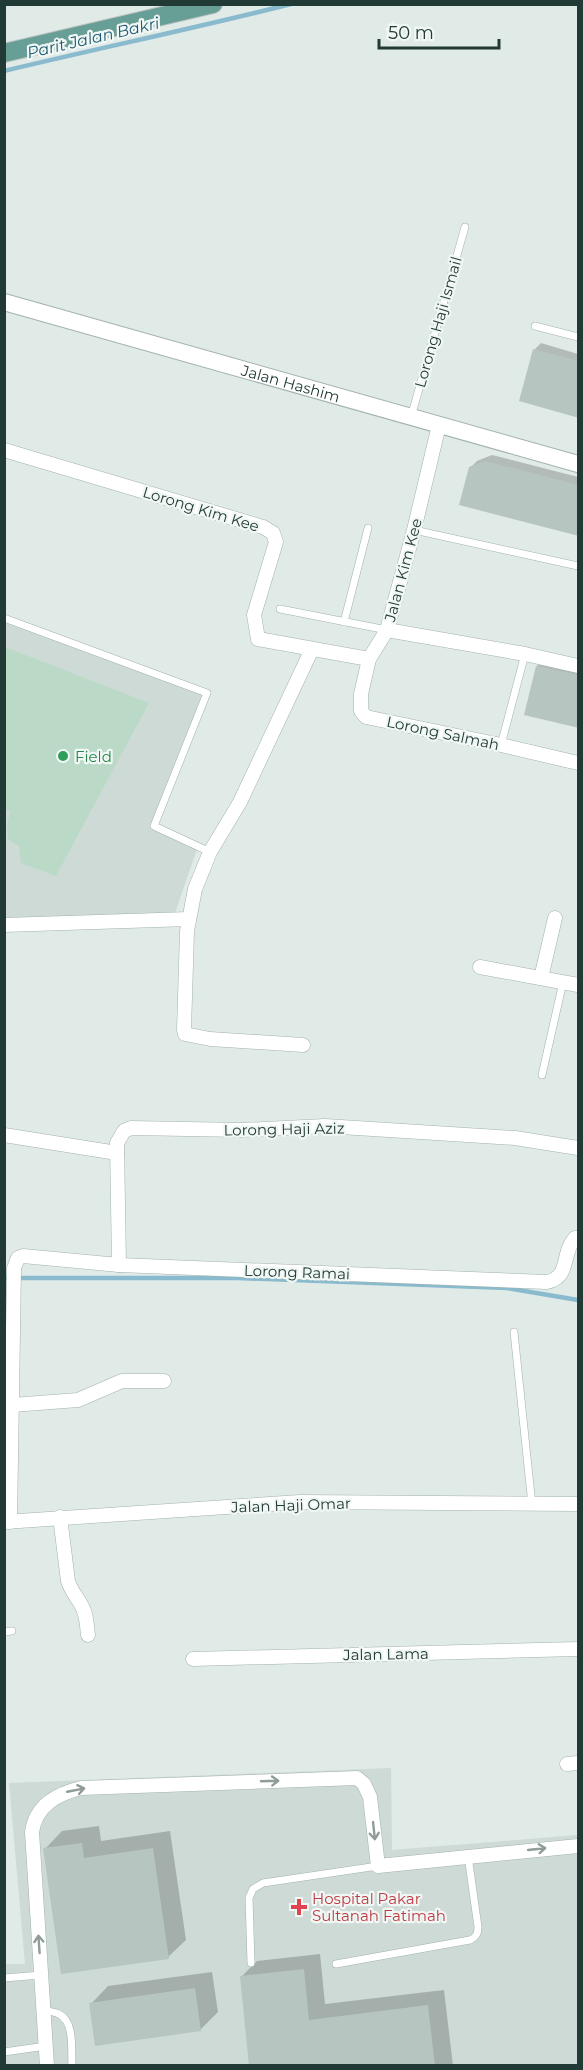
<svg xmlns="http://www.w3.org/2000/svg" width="583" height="2070" viewBox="0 0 583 2070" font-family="Montserrat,sans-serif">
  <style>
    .built { fill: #cedad6 }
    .green { fill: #badac7 }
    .shadow { fill: #0003 }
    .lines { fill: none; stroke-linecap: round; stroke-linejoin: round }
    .stream { stroke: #8abacd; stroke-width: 4.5 }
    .building { fill: #b6c5c0 }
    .service-casing { stroke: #a3b2ae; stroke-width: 8 }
    .minor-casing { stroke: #a3b2ae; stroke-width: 15 }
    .tertiary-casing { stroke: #a3b2ae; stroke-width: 18 }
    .primary-casing { stroke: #bdc4c3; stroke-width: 20 }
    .service { stroke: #fff; stroke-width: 7 }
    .minor { stroke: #fff; stroke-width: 14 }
    .tertiary { stroke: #fff; stroke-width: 16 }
    .primary { stroke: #679e96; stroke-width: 18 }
    .oneway { stroke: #909c9a }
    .leisure-dot { fill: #2e9e5b; stroke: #f0f7f4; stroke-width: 2 }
    .health-dot { fill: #e0444e; stroke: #f0f7f4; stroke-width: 2 }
    .labels { text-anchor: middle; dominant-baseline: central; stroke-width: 4.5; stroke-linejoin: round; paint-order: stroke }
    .street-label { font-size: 15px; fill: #223a36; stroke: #f0f7f4 }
    .leisure-label { font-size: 15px; fill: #27864d; stroke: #f0f7f4; text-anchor: start }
    .health-label { font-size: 15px; fill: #be3a42; stroke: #f0f7f4; text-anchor: start }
    .water-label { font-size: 16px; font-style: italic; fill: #1f5a72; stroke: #f0f7f4 }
  </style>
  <rect width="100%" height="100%" fill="#e0eae7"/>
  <!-- built -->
  <g class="built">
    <polygon points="4,614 207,693 154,826 198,846 173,919 5,926"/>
    <polygon points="391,1768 392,1850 578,1835 578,2065 5,2065 4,1964 25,1964 9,1783"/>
  </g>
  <!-- green -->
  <polygon class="green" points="5,647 149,703 56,876 21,863 19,846 8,839 7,827 10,811 4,808"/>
  <!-- shadow -->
  <g class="shadow">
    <polygon points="541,343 578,354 578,416 520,400 535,349"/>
    <polygon points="492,455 578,477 578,534 470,468 477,461"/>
    <polygon points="543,660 578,668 578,726 537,666"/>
    <polygon points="99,1826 101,1841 170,1831 186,1940 168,1957 45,1849 62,1831"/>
    <polygon points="320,1954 325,2004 444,1990 453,2066 251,2066 241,1977 257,1961"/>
    <polygon points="212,1972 218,2012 200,2030 91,2004 108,1986"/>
  </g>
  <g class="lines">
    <!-- stream -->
    <g class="stream">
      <path d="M4,71c96,-23 192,-43 287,-67"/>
      <polyline points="4,1278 238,1278 507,1288 578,1300"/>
    </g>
  </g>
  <!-- building -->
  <g class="building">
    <polygon points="533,349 579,361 579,418 519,401"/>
    <polygon points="485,461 579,485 579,536 459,505 469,467"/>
    <polygon points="536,666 579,675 579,728 524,715"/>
    <polygon points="82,1843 84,1858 153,1848 169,1959 61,1974 43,1848"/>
    <polygon points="304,1969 309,2020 428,2005 435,2066 249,2066 240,1976"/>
    <polygon points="195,1988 201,2031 95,2046 89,2003"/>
  </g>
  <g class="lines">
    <defs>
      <g id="service">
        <polyline points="535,326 578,337"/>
        <polyline points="411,417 465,227"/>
        <polyline points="414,530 578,566"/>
        <polyline points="280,609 387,630"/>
        <polyline points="4,618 207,693 154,826 210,852"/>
        <polyline points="344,622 368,528"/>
        <polyline points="501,745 525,654"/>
        <polyline points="542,1075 563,982"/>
        <polyline points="514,1332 532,1505"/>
        <polyline points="4,1632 12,1631"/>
        <polyline points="251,1963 249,1898 253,1889 263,1883 378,1866"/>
        <path d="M336,1964l134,-24c6,-3 8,-6 8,-13l-10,-71"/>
        <polyline points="4,1978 41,1975"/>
        <path d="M44,2010c4,1 11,2 15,4 16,8 12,36 13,52"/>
        <polyline points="4,2052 46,2046"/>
      </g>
      <g id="minor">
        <polyline points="439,425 414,530 387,630 369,659 361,694 361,711 366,717 501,745 578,763"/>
        <polyline points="4,450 263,527 273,533 276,542 254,615 258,639 369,659"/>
        <polyline points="387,630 525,654 578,666"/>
        <polyline points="4,925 189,919"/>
        <polyline points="480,967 578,985"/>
        <polyline points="541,978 555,918"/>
        <polyline points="303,1045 210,1039 185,1034 184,1030 187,931 195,889 210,852 240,802 312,649"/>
        <polyline points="4,1135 117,1153"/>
        <polyline points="119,1265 117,1143 124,1131 131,1128 242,1130 325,1126 515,1138 578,1148"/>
        <polyline points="12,1405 78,1400 122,1381 164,1381"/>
        <path d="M60,1517l8,64c3,11 12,19 16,30 3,8 3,16 4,24"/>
        <polyline points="4,1522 300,1502 578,1504"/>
        <path d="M10,1522l4,-254 4,-10 5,-2 96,9 428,17c24,-5 14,-29 28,-44h3"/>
        <polyline points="193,1659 578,1649"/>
        <polyline points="567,1764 578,1763"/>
        <path d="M47,2066l-15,-234c4,-27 25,-38 49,-44l276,-10 7,6 6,13 8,69 200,-20"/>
      </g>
      <g id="tertiary">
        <path id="s1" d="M4,302l574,162"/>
      </g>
      <polyline id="primary" points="4,53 213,4"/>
    </defs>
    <!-- service casing -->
    <use href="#service" class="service-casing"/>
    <!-- minor casing -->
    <use href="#minor" class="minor-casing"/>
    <!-- tertiary casing -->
    <use href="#tertiary" class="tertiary-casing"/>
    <!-- primary casing -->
    <use href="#primary" class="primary-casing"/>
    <!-- service -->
    <use href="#service" class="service"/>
    <!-- minor -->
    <use href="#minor" class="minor"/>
    <!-- tertiary -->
    <use href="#tertiary" class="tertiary"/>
    <!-- primary -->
    <use href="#primary" class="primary"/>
  </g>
  <!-- one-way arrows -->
  <defs><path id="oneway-shaft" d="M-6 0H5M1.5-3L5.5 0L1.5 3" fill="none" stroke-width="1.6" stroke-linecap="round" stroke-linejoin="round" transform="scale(1.5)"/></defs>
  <g class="oneway">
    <use href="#oneway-shaft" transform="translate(270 1781) rotate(-2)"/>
    <use href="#oneway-shaft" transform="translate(76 1790) rotate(-11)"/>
    <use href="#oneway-shaft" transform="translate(374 1831) rotate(84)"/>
    <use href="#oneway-shaft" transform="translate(537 1849) rotate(-6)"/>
    <use href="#oneway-shaft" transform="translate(39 1944) rotate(-94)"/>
  </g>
  <!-- markers -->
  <circle class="leisure-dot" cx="63" cy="756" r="6"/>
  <path class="health-dot" d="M296 1898h6v6h6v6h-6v6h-6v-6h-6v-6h6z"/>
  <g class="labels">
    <!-- street labels -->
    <g class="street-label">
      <text transform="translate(438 322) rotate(-74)">Lorong Haji Ismail</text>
      <text stroke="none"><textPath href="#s1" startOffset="298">Jalan Hashim</textPath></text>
      <text transform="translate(201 509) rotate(17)">Lorong Kim Kee</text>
      <text transform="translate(403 570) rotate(-75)">Jalan Kim Kee</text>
      <text transform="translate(443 733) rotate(12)">Lorong Salmah</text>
      <text transform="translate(284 1129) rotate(-1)">Lorong Haji Aziz</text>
      <text transform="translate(297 1272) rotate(2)">Lorong Ramai</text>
      <text transform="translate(291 1505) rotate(-2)">Jalan Haji Omar</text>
      <text transform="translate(386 1654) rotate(-1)">Jalan Lama</text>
    </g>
    <!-- leisure labels -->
    <g class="leisure-label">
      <text x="75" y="756">Field</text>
    </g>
    <!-- health labels -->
    <g class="health-label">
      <text x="312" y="1898">Hospital Pakar<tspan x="312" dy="17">Sultanah Fatimah</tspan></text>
    </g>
    <!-- water labels -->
    <g class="water-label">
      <text transform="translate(93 38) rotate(-13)">Parit Jalan Bakri</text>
    </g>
  </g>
  <!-- border -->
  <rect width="583" height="2070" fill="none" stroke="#223a36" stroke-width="12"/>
  <!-- scale -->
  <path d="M379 39v9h120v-9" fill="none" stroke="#223a36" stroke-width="3"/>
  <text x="388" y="39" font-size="18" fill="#223a36" stroke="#f0f7f4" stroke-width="4.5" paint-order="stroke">50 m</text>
</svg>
